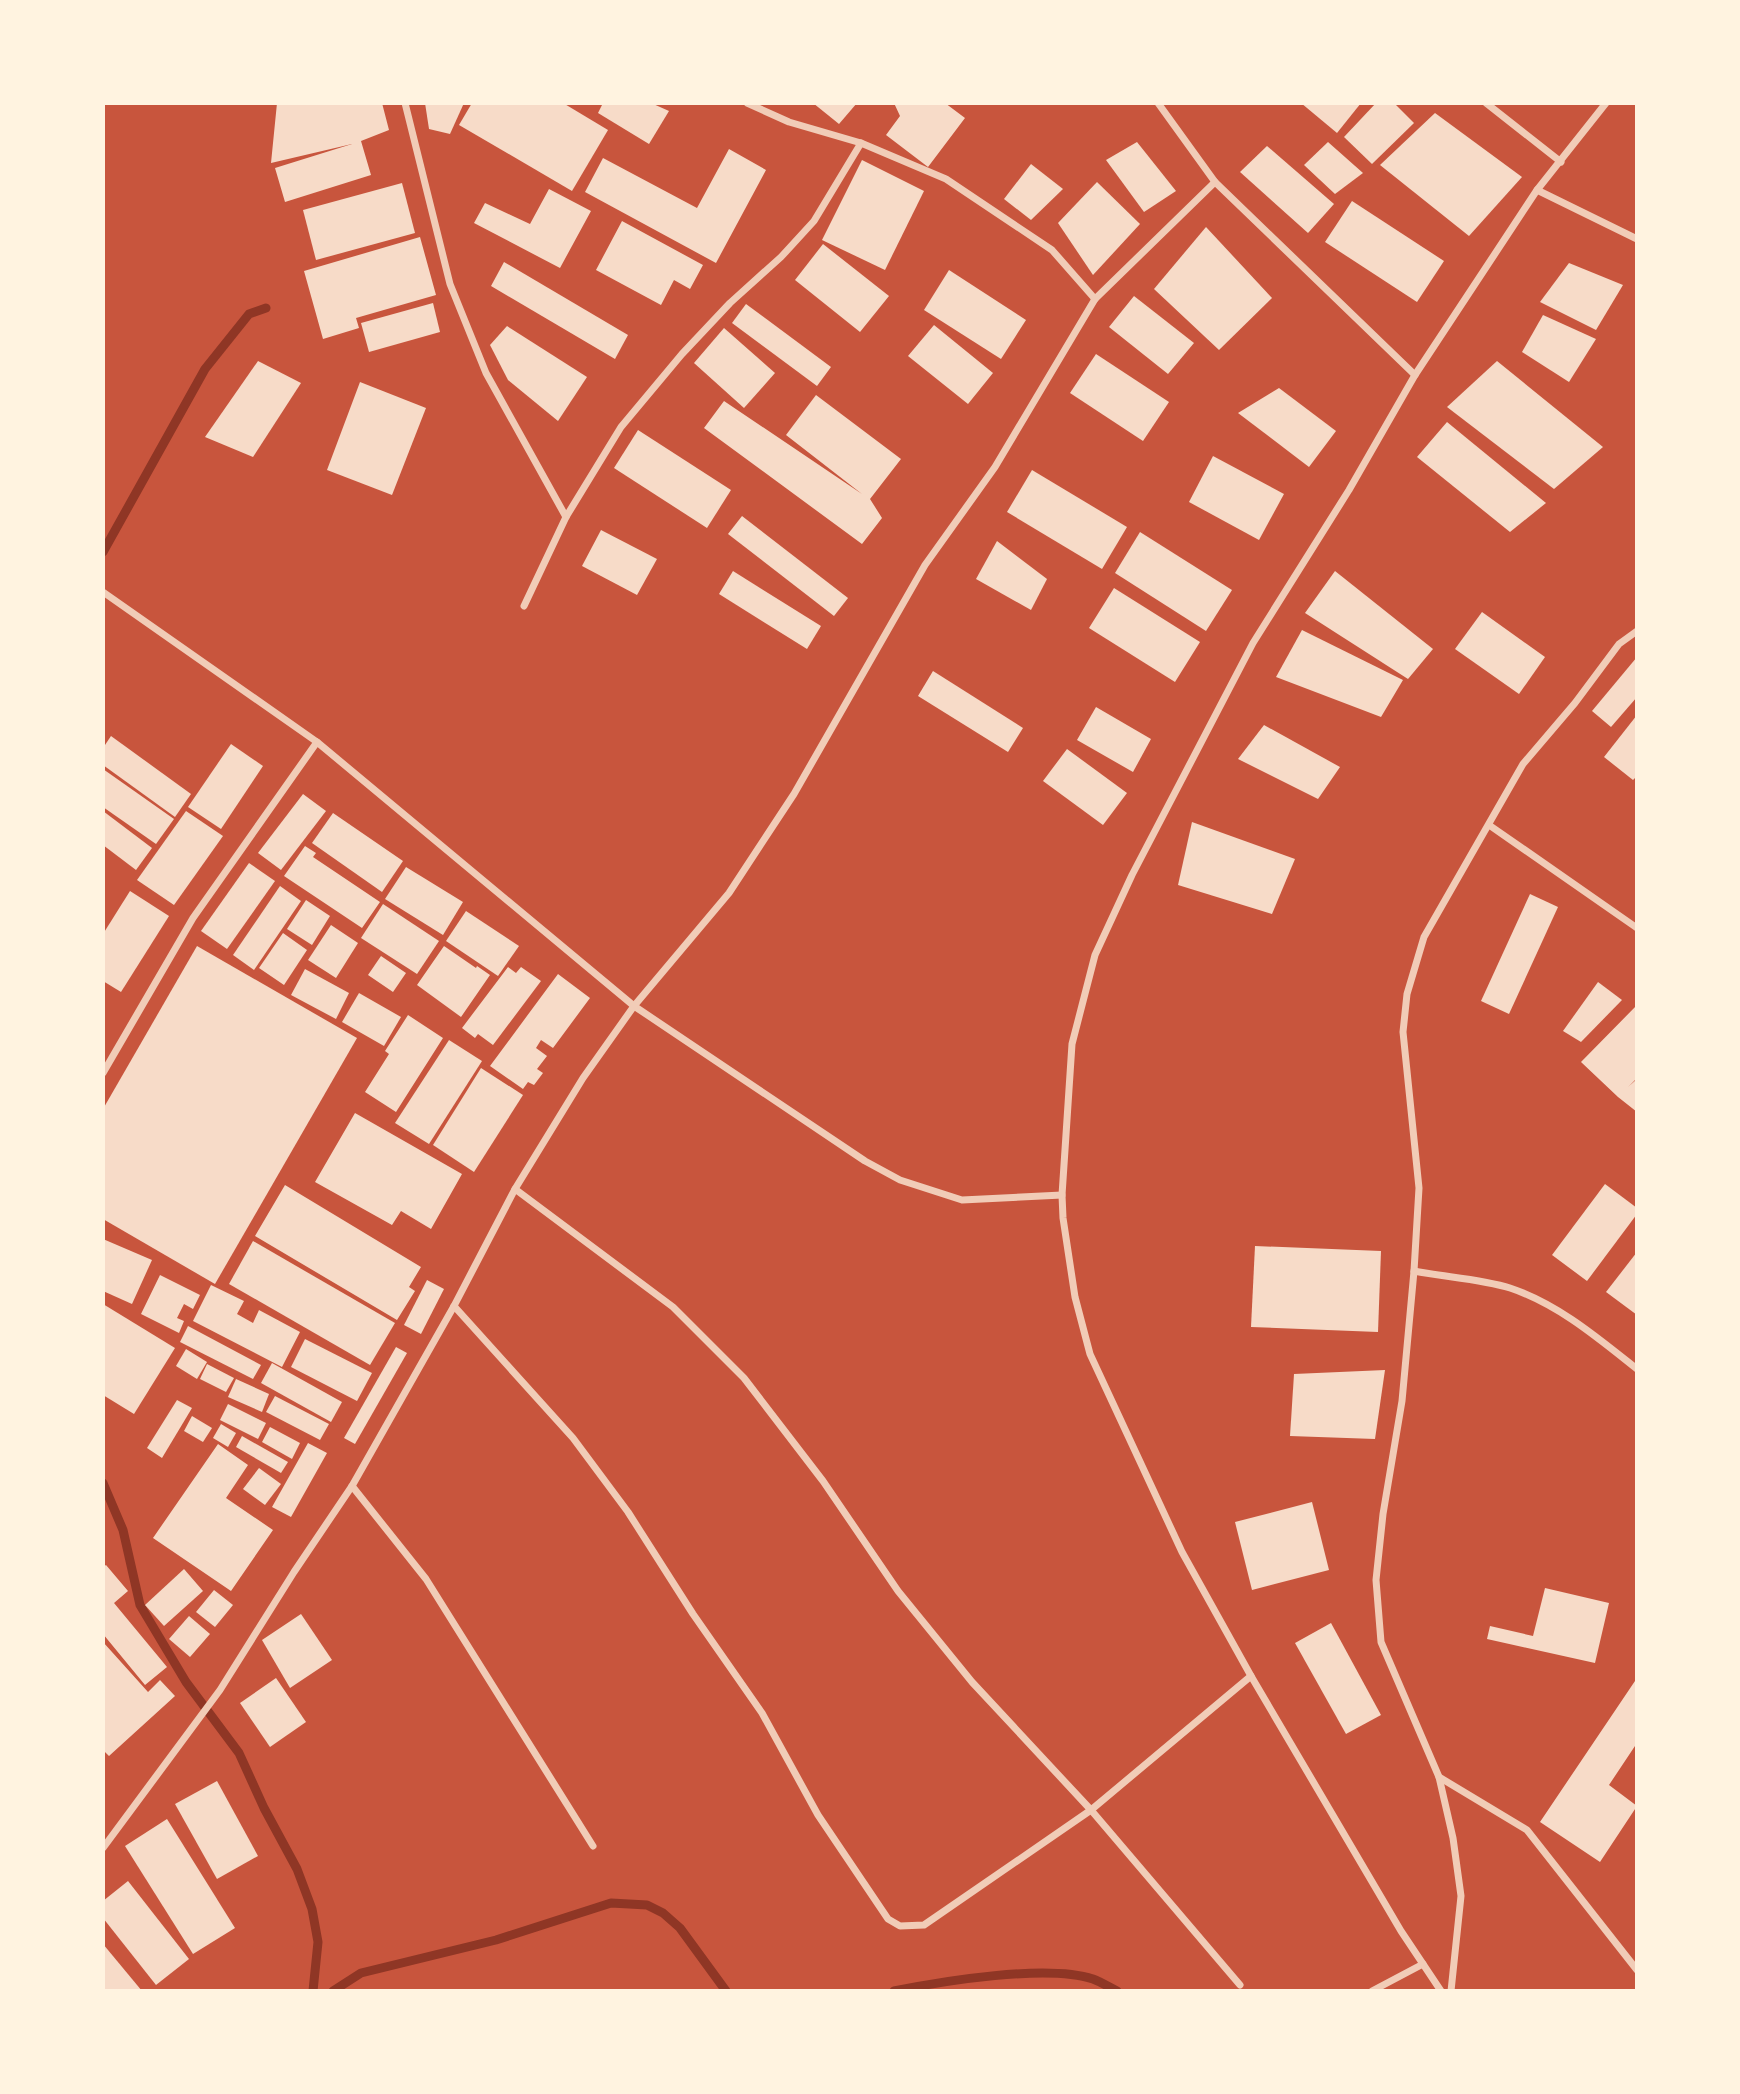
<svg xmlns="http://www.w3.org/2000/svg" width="1740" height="2094" viewBox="0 0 1740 2094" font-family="'Fira Sans Condensed',sans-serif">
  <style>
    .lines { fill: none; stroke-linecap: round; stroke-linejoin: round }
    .stream { stroke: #8f3625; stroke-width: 9 }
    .building { fill: #f7dbc8 }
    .minor { stroke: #f1ccb7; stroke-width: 7 }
  </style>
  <rect width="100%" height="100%" fill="#c8553d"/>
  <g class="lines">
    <!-- stream -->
    <g class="stream">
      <polyline points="103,552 205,369 249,314 266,308"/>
      <polyline points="103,1483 123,1530 140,1605 186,1682 239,1753 264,1808 297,1869 312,1909 318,1942 313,1991"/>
      <polyline points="333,1991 361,1973 496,1940 611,1903 647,1905 663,1913 680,1928 726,1991"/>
      <path d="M894,1991c49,-10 153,-27 199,-12 8,3 16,8 24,12"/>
    </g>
  </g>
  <!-- building -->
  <g class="building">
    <polygon points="277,103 382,103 389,130 361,141 371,175 285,202 275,168 352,144 271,163"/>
    <polygon points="425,103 464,103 450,134 429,129"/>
    <polygon points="472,103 563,103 608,130 572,191 459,125"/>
    <polygon points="603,103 651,103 669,111 649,144 598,113"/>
    <polygon points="813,103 857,103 839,124"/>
    <polygon points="894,103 945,103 965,118 928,167 886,135 900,116"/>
    <polygon points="1301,103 1361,103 1337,133"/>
    <polygon points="1376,103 1394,103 1414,123 1372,164 1344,137"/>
    <polygon points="1435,113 1522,177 1469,236 1380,165"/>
    <polygon points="1137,142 1176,191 1144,212 1106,160"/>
    <polygon points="1328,142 1363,173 1335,194 1304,165"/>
    <polygon points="1267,146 1334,204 1308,233 1240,172"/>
    <polygon points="729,149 766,170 716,263 585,192 603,158 697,208"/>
    <polygon points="862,160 924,191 885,270 822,240"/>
    <polygon points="1031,164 1063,189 1031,220 1004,199"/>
    <polygon points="1097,182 1140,224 1093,275 1058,223"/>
    <polygon points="402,183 415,233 316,260 303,210"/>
    <polygon points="549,189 591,211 560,268 474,223 485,203 530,224"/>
    <polygon points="1352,201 1444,261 1417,302 1325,242"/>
    <polygon points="622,221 703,265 690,289 674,280 661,305 596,270"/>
    <polygon points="1206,227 1272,298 1219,350 1154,289"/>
    <polygon points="420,237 436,295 356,318 359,328 323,339 304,271"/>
    <polygon points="823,244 889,296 860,332 795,280"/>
    <polygon points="504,262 628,335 615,359 491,286"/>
    <polygon points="1569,263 1623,285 1596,330 1540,302"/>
    <polygon points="949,270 1026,320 1001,359 924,310"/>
    <polygon points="1134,296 1194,343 1168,374 1109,327"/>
    <polygon points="433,303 440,332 369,352 361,323"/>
    <polygon points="746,304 831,367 817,386 732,323"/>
    <polygon points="1543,315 1596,339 1569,382 1522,352"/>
    <polygon points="934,325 993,373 968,404 908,356"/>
    <polygon points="507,326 587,377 558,421 508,380 490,345"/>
    <polygon points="724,328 775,373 744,408 694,363"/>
    <polygon points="1096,354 1169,402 1143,441 1070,393"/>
    <polygon points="258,361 301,383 253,457 205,437"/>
    <polygon points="1497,361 1603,447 1554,489 1447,407"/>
    <polygon points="360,382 426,408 392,495 327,470"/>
    <polygon points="1279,388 1336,431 1309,467 1238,413"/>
    <polygon points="816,395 901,459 870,499 882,518 862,544 704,428 724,401 862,494 786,435"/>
    <polygon points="1447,422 1546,503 1510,532 1417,457"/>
    <polygon points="638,430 731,490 707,528 614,468"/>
    <polygon points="1213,456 1284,494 1259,540 1189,502"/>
    <polygon points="1032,470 1127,527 1102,569 1007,512"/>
    <polygon points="742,516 848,598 834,616 728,534"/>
    <polygon points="601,530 657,559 637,595 582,566"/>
    <polygon points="1140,532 1232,590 1206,631 1115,573"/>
    <polygon points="997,541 1047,579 1031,610 976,579"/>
    <polygon points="733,571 821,626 807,649 719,594"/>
    <polygon points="1335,571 1433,649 1408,679 1305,613"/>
    <polygon points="1114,588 1200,642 1175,682 1089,628"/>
    <polygon points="1482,612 1545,657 1519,694 1455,649"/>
    <polygon points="1302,630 1403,680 1381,717 1276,677"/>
    <polygon points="1637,657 1637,697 1611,727 1592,711"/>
    <polygon points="933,671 1023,728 1008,752 918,696"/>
    <polygon points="1096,707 1151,739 1133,772 1077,740"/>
    <polygon points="1637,715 1637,776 1633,780 1604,757"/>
    <polygon points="1264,725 1340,767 1318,799 1238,759"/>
    <polygon points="111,736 191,794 175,817 103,765 103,748"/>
    <polygon points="231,744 263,766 221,829 188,807"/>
    <polygon points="1067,749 1127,793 1103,825 1043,781"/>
    <polygon points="103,769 174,819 156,844 103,807"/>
    <polygon points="303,794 326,811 281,870 258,853"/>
    <polygon points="103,811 152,848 136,870 103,845"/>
    <polygon points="186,811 223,836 174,905 137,880"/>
    <polygon points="333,813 403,861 382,892 312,843"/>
    <polygon points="1192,822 1295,859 1272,914 1178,885"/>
    <polygon points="305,846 316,853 313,857 380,902 362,928 284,876"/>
    <polygon points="249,863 275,881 227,949 201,931"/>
    <polygon points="406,867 463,902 443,935 385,899"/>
    <polygon points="280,886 301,901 254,970 233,955"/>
    <polygon points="130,891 169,916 121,992 103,981 103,934"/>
    <polygon points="1530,894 1558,907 1509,1014 1481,1001"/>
    <polygon points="306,900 330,916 312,945 287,929"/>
    <polygon points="383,904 439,941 417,974 361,938"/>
    <polygon points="466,911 519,946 498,976 446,941"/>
    <polygon points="331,925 358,943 336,978 308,960"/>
    <polygon points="283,933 307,950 284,985 259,968"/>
    <polygon points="197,946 357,1038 215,1284 103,1219 103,1109"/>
    <polygon points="444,946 476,968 477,966 490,975 461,1017 417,985"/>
    <polygon points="381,956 406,973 393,992 368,975"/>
    <polygon points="508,967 516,973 521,967 541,981 493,1045 478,1034 475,1038 462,1028"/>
    <polygon points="305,969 349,993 336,1019 291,995"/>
    <polygon points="558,974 590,998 553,1048 541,1040 536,1048 547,1056 537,1069 543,1073 534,1085 528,1082 523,1089 490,1066"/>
    <polygon points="1598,982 1622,1000 1581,1042 1563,1031"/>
    <polygon points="359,993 401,1017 384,1046 342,1022"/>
    <polygon points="1637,1005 1637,1078 1628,1087 1637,1079 1637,1112 1618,1097 1581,1062"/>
    <polygon points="408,1015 443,1038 396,1112 365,1092 389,1054 385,1051"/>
    <polygon points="449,1040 482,1061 429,1144 395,1123"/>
    <polygon points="481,1068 523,1095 474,1172 433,1145"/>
    <polygon points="355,1113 462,1174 431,1229 401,1211 392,1225 315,1182"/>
    <polygon points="1605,1184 1637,1208 1637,1214 1587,1281 1552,1255"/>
    <polygon points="285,1185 421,1267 409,1287 415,1291 397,1320 255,1236"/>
    <polygon points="103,1239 152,1260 132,1304 103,1291"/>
    <polygon points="253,1241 395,1323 370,1365 229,1284"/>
    <polygon points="1255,1246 1381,1251 1378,1332 1251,1327"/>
    <polygon points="1637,1252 1637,1315 1606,1292"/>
    <polygon points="160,1275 200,1295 193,1309 184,1304 177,1318 184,1321 179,1333 141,1314"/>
    <polygon points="427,1280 444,1289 421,1334 404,1325"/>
    <polygon points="211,1285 244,1301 237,1314 253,1323 259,1310 300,1332 282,1367 193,1321"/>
    <polygon points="103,1304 175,1348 134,1414 103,1395"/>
    <polygon points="188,1326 261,1365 253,1379 180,1342"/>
    <polygon points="305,1339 372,1373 357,1401 291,1367"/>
    <polygon points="396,1347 407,1353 355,1444 344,1438"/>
    <polygon points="186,1349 207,1362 197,1379 176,1366"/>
    <polygon points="272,1363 342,1402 331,1422 261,1383"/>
    <polygon points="207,1364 234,1378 226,1392 200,1379"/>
    <polygon points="1385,1370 1375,1439 1290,1436 1294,1374"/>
    <polygon points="236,1379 269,1394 262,1412 228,1397"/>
    <polygon points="275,1396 329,1424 320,1440 266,1412"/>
    <polygon points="177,1400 192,1408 162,1458 147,1448"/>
    <polygon points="228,1404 266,1423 258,1439 220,1420"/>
    <polygon points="192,1416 212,1428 203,1442 184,1431"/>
    <polygon points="221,1424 236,1433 228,1447 213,1438"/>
    <polygon points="270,1427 300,1443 292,1459 262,1442"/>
    <polygon points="242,1436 288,1462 281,1473 236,1447"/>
    <polygon points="308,1443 327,1453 291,1517 272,1507"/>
    <polygon points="218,1444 248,1465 226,1498 273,1530 231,1591 153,1538"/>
    <polygon points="259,1468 281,1484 265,1505 243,1489"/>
    <polygon points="1312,1502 1329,1570 1252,1590 1235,1522"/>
    <polygon points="106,1565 128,1591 114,1603 167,1667 145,1685 103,1634 103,1567"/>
    <polygon points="184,1569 203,1591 164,1626 145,1605"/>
    <polygon points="1545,1588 1609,1603 1595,1663 1487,1639 1490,1626 1533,1636"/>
    <polygon points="214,1590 233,1605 215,1627 196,1612"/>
    <polygon points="301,1614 332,1660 290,1688 262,1640"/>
    <polygon points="189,1616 210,1634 190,1657 169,1639"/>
    <polygon points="1331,1623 1381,1715 1346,1734 1295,1643"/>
    <polygon points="103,1642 148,1692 160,1680 175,1696 109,1756 103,1750"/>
    <polygon points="276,1678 306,1722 270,1747 240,1703"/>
    <polygon points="1637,1678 1637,1743 1609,1785 1637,1806 1600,1862 1540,1822"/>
    <polygon points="217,1781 258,1856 217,1879 175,1804"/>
    <polygon points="167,1819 235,1928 193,1954 125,1846"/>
    <polygon points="128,1881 189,1959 156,1985 103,1918 103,1901"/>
    <polygon points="103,1944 142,1991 103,1991"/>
  </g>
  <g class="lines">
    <!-- minor -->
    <g class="minor">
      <polyline points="405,103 450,284 486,373 566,517"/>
      <polyline points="747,103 789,122 861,143 946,179 1052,250 1095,299"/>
      <polyline points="1158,103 1215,182 1415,375"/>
      <polyline points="1486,103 1561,162"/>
      <polyline points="1537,190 1637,239"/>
      <polyline points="103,592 317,742 634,1006 865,1161 900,1180 962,1200 1062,1195"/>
      <polyline points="524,606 566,517 621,427 682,354 730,303 781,257 814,221 861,143"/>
      <polyline points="1637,631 1619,644 1575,703 1523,764 1424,937 1407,994 1403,1032 1419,1188 1414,1271 1402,1401 1383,1514 1376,1580 1381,1642 1439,1777 1527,1830 1637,1970"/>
      <polyline points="1489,825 1637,928"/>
      <polyline points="103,1073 193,918 317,742"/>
      <polyline points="515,1189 673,1307 744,1378 823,1481 898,1591 972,1682 1091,1810 1240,1985"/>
      <path d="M1414,1271c30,6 68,8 96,17 48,16 88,50 127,81"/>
      <polyline points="454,1306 573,1438 628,1512 693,1614 762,1713 818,1815 888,1919 900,1926 924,1925 1091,1810 1251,1676"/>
      <polyline points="352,1486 426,1579 593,1846"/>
      <polyline points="1439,1777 1453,1838 1461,1896 1451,1991"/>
      <polyline points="103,1848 220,1690 294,1572 352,1486 454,1306 515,1189 583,1078 634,1006 729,893 794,794 925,565 995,467 1095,299 1215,182"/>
      <polyline points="1372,1991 1423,1964"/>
      <polyline points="1441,1991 1401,1931 1251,1676 1182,1552 1090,1354 1075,1297 1063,1218 1062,1195 1072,1044 1095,955 1132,875 1253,643 1349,490 1415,375 1537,190 1606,103"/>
    </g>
  </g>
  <!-- border -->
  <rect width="1740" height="2094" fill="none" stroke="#fff3e0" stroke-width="210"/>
</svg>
